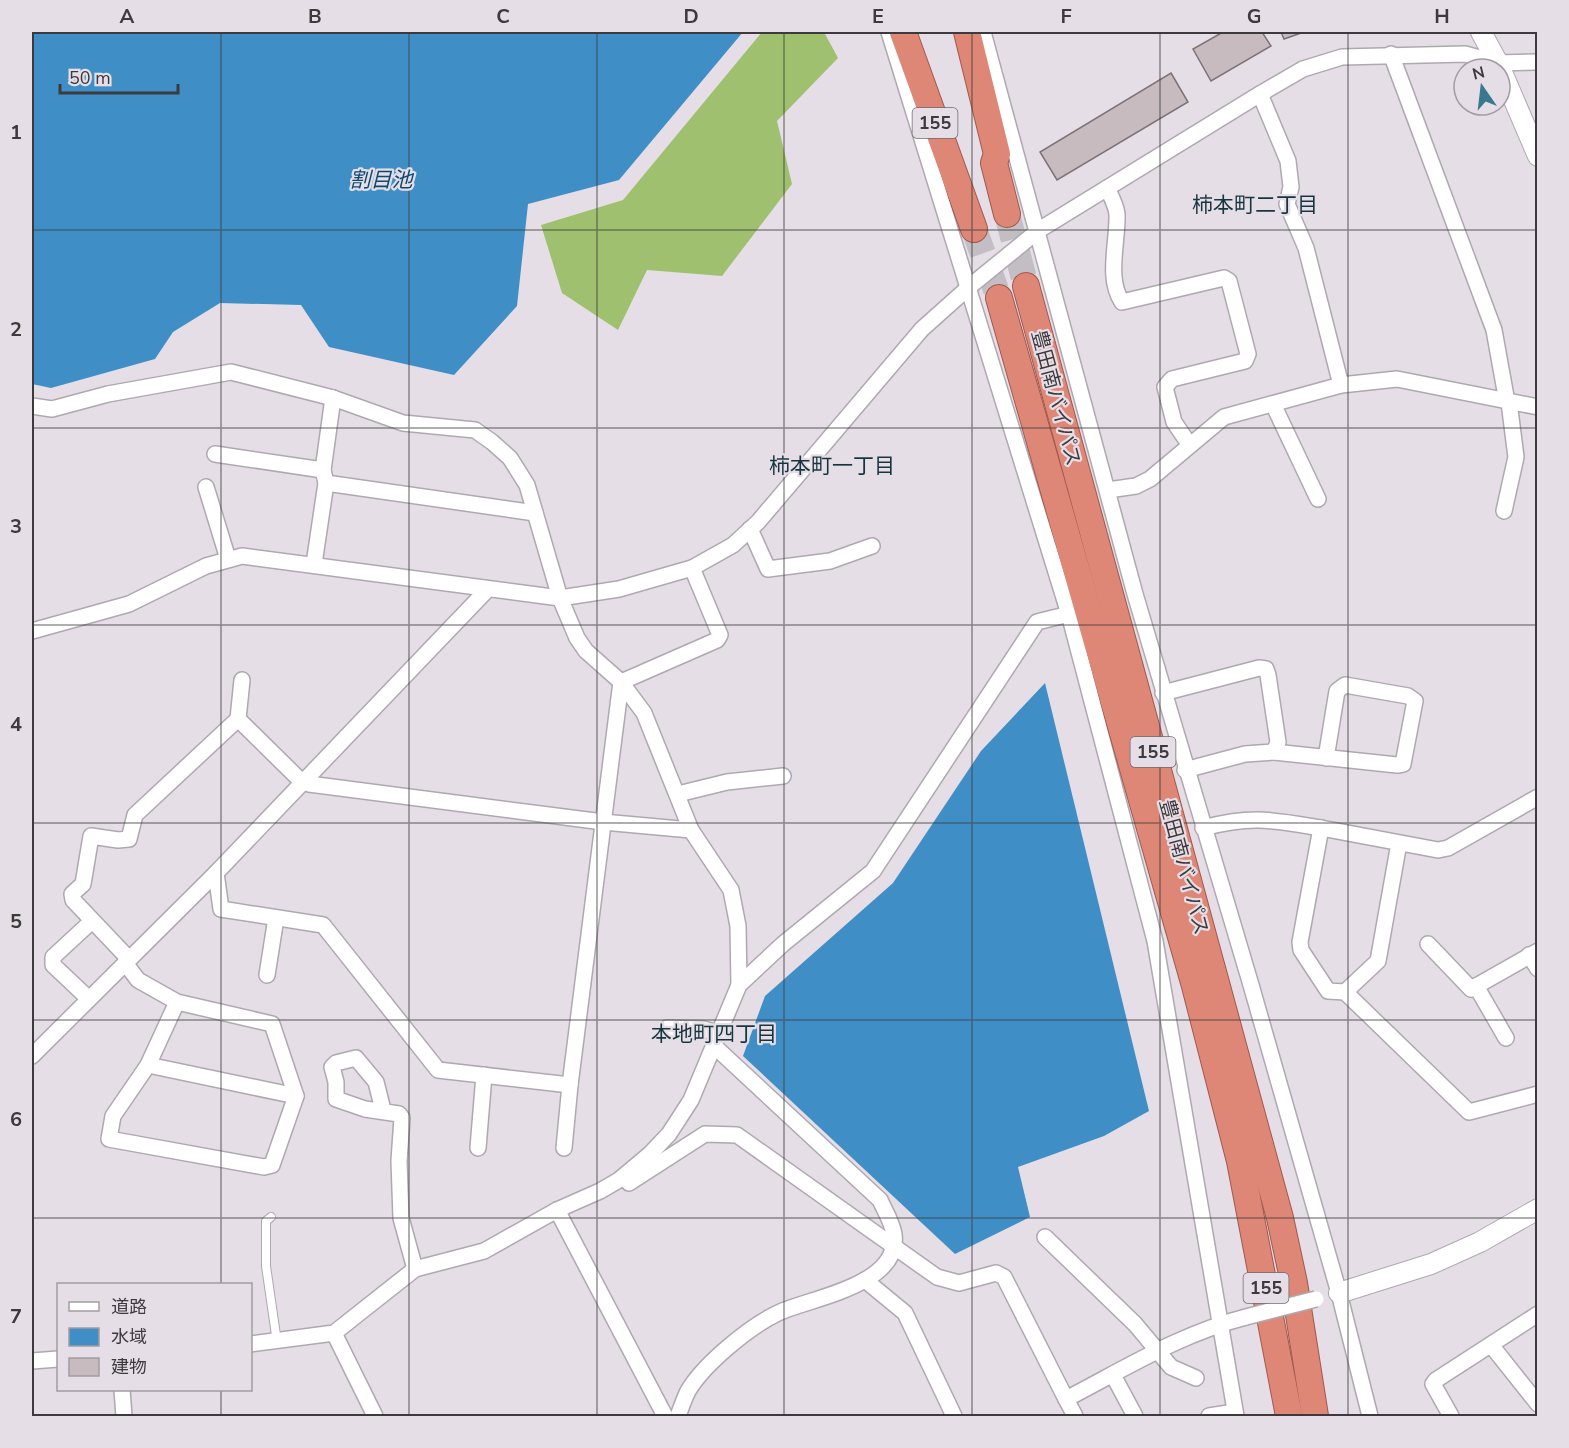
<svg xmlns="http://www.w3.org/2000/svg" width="1569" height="1448" viewBox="0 0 1569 1448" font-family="'Nunito Sans','Noto Sans JP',sans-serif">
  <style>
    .forest { fill: #9fc06e }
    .water { fill: #3f8fc6 }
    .building { fill: #c7bbc0; stroke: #7d7276; stroke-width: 1.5 }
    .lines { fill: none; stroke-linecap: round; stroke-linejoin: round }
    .trunk-tunnel { stroke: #c3bdc4; stroke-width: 26; stroke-dasharray: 26 13; stroke-linecap: butt }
    .service-casing { stroke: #afa8b0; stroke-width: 10 }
    .minor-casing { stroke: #afa8b0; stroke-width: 18 }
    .tertiary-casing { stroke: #afa8b0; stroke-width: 22 }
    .trunk-casing { stroke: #a0594c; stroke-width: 28 }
    .service { stroke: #fff; stroke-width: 8 }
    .minor { stroke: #fff; stroke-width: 15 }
    .tertiary { stroke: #fff; stroke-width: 20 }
    .trunk { stroke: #de8776; stroke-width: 26 }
    .minor-bridge-casing { stroke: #afa8b0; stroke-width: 18; stroke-linecap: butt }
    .minor-bridge { stroke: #fff; stroke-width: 15 }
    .grid { fill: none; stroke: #3d3a3d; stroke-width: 1.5; stroke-opacity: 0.55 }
    .labels { text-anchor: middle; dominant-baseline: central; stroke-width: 4.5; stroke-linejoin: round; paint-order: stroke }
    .shield { fill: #e5dee6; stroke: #6f6b70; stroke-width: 1.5 }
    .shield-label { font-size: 18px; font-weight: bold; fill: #3d3a3d }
    .street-label { font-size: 20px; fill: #3d3a3d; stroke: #e5dee6 }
    .water-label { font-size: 21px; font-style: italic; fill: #0d4a70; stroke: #e5dee6 }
    .neighbourhood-label { font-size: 21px; fill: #17353f; stroke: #e5dee6 }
    .neatline { fill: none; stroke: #3d3a3d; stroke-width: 2 }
    .grid-label { font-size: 20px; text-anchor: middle; font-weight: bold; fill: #3d3a3d }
  </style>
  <rect width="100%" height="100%" fill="#e5dee6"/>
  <!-- forest -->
  <polygon class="forest" points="762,32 824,32 838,58 777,121 792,184 722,276 647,270 618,330 562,293 541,225 623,200"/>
  <!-- water -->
  <g class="water">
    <polygon points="32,32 743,32 619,180 528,204 517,306 454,375 329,347 301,305 220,303 173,332 155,359 51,388 32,384"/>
    <polygon points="1045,683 1149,1111 1104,1136 1018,1167 1030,1217 955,1254 743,1056 765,996 893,883 981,751"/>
  </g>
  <!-- building -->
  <g class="building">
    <polygon points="1223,32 1262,32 1271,46 1211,81 1193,49"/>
    <polygon points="1281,32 1304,32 1284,39"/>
    <polygon points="1171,73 1188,102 1057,180 1040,152"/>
  </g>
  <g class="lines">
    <!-- trunk-tunnel -->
    <g class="trunk-tunnel">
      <polyline points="1007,214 1026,286"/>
      <polyline points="974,229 999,298"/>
    </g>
    <defs>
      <polyline id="service" points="271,1217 266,1221 266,1266 277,1342"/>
      <g id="minor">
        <polyline points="889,32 1069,614 1155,941 1236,1416"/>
        <polyline points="983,32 1135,594 1251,985 1339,1293 1370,1416"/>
        <polyline points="1391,54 1494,330 1507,402"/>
        <polyline points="1260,94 1288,161 1291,187 1287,204 1306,248 1341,385"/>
        <path d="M1107,188c4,8 9,17 10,26 1,28 -11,64 5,88l102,-24 5,3 19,73 -3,7 -73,18 -7,8 9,35 15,22"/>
        <polyline points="1273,404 1318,499"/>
        <polyline points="32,406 52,409 108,394 231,372 333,398 403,423 475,430 492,442 510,458 527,485 560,598 577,638 586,651 621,682 644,713 691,830 731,890 738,926 739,985"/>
        <polyline points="215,454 323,470"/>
        <polyline points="326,483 535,513"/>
        <polyline points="206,487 228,559"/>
        <polyline points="1108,490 1136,486 1150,479 1224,417 1341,385 1397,379 1538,407"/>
        <polyline points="1504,511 1516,457 1509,402"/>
        <polyline points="750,529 768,569 830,561 872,546"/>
        <polyline points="314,564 326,483 323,470 333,398"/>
        <polyline points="32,631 129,604 206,566 242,556 560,598 619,589 692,568 733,545 758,522 922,329 969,287 1039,230 1260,94 1303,69 1342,57 1465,54 1498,63 1538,62"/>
        <polyline points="1163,693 1259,668 1266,669 1268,675 1278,742 1274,752 1245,754 1185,770"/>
        <polyline points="238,719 301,781 309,784 603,822 691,830"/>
        <polyline points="1274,752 1397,765 1403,764 1415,701 1408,696 1345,685 1337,691 1326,758"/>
        <polyline points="678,794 727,782 783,776"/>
        <path d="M1203,828c49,-13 69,-8 118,0"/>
        <polyline points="1399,843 1378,961 1345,992 1328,991 1301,950 1300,942 1321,828 1438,850 1448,848 1538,797"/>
        <polyline points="216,873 221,909 323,925 438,1070 570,1085 621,682 717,640 720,635 692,568"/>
        <polyline points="1428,944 1471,989 1538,951"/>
        <polyline points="1529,955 1538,969"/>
        <polyline points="129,959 73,900 72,894 83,884 91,836 118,840 129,839 135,815 238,719 242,680"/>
        <polyline points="125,963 138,980 177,1002 272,1024 296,1096 272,1165 264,1167 109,1139 113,1116 148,1065 177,1002"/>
        <polyline points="267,975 276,918"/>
        <polyline points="1476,986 1506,1038"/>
        <polyline points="1345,992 1469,1112 1538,1094"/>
        <polyline points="89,999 53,965 53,957 92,921"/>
        <polyline points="667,1028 703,1029 717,1033"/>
        <polyline points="32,1056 216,873 487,590"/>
        <polyline points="148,1065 296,1096"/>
        <polyline points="383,1110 376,1082 356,1058 336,1063 332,1067 336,1082 336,1099 365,1109 399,1114 402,1118 399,1161 401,1218 415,1269"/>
        <polyline points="478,1148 484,1075"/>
        <polyline points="564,1148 570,1085"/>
        <path d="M629,1183l76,-49 32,1 200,142 22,6 37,-10 8,4 62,122c58,-30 116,-66 180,-82"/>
        <polyline points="557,1210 665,1416"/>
        <polyline points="1045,1237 1135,1324 1171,1367 1196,1378"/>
        <polyline points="865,1280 905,1313 954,1416"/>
        <polyline points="334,1333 375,1416"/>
        <polyline points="250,1344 334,1333 415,1269 484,1251 557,1210 600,1191 619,1180 650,1154 669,1134 691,1100 739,985 783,944 873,871 1037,622 1069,614"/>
        <polyline points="1491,1345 1538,1404"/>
        <polyline points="32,1361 58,1359"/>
        <polyline points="1113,1375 1135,1416"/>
        <polyline points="122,1390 124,1416"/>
        <polyline points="1066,1399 1075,1416"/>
        <path d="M678,1416c3,-8 6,-17 10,-25 16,-27 61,-64 90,-78 31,-15 123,-27 116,-79 -2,-12 -9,-23 -14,-34l-167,-155"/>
        <polyline points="1209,1416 1235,1412"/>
        <polyline points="1451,1416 1433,1384 1436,1380 1538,1314"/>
      </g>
      <g id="tertiary">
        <polyline points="1481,32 1498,63 1538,156"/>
        <polyline points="1339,1293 1431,1264 1480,1242 1538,1209"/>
      </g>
      <g id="trunk">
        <polyline points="903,32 974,229"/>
        <polyline points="967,32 997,154 994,163 1007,214"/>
        <polyline points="1026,286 1280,1218 1294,1283 1315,1416"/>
        <polyline points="999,298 1195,986 1240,1161 1289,1416"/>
      </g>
    </defs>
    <!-- service casing -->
    <use href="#service" class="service-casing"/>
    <!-- minor casing -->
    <use href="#minor" class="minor-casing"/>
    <!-- tertiary casing -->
    <use href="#tertiary" class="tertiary-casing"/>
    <!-- trunk casing -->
    <use href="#trunk" class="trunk-casing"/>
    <!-- service -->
    <use href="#service" class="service"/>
    <!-- minor -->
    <use href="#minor" class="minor"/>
    <!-- tertiary -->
    <use href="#tertiary" class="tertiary"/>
    <!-- trunk -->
    <use href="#trunk" class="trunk"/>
    <defs>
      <polyline id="minor-bridge" points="1246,1317 1316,1299"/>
    </defs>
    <!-- minor-bridge casing -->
    <use href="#minor-bridge" class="minor-bridge-casing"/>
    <!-- minor-bridge -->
    <use href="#minor-bridge" class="minor-bridge"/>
  </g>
  <!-- grid -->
  <path class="grid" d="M221,32v1252M409,32v1384M597,32v1384M784,32v1384M972,32v1384M1160,32v1384M1348,32v1384M32,230h1506M32,428h1506M32,625h1506M32,823h1506M32,1020h1506M32,1218h1506M221,1390v26"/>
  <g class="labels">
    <!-- shield labels -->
    <g class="shield">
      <rect x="912.5" y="108" width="45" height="30" rx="4.5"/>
      <rect x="1130.5" y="737" width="45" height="30" rx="4.5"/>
      <rect x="1243.5" y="1273" width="45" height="30" rx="4.5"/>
    </g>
    <g class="shield-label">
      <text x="935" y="123">155</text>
      <text x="1153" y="752">155</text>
      <text x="1266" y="1288">155</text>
    </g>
    <!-- street labels -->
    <g class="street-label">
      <text transform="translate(1056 398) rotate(75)">豊田南バイパス</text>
      <text transform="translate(1184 867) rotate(75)">豊田南バイパス</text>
    </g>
    <!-- water labels -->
    <g class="water-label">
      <text x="381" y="180">割目池</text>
    </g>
    <!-- neighbourhood labels -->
    <g class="neighbourhood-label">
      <text x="1255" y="205">柿本町二丁目</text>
      <text x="832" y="466">柿本町一丁目</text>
      <text x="714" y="1034">本地町四丁目</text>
    </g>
  </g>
  <!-- border -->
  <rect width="1569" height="1448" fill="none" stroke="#e5dee6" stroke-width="66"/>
  <!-- legend -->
  <rect x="57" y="1283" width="195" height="108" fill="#e5dee6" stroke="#a29ca2" stroke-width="1.5"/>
  <rect x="69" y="1302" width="30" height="9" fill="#ffffff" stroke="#a29ca2" stroke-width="1.5"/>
  <text x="111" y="1313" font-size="18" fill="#3d3a3d">道路</text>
  <rect x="69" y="1328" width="30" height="18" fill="#3f8fc6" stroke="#a29ca2" stroke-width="1.5"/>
  <text x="111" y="1343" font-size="18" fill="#3d3a3d">水域</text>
  <rect x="69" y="1358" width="30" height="18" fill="#c7bbc0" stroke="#a29ca2" stroke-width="1.5"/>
  <text x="111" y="1373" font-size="18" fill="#3d3a3d">建物</text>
  <!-- north arrow -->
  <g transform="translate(1482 87) rotate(346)"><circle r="28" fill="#e5dee6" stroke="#a29ca2" stroke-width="1.5"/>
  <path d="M0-4.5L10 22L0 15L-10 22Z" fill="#3a798d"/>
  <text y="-9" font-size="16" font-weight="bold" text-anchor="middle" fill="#3d3a3d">N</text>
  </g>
  <!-- scale -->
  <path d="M60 84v9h118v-9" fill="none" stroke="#3d3a3d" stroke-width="3"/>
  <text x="69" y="84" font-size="18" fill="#3d3a3d" stroke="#e5dee6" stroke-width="4.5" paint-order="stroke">50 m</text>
  <rect x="33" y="33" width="1503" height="1382" class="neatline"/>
  <g class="grid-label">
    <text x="127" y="23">A</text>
    <text x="315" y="23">B</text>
    <text x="503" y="23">C</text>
    <text x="691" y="23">D</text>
    <text x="878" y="23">E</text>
    <text x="1066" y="23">F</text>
    <text x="1254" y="23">G</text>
    <text x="1442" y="23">H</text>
    <text x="16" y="139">1</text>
    <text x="16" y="336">2</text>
    <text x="16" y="533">3</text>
    <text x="16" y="731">4</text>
    <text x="16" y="928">5</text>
    <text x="16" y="1126">6</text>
    <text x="16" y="1323">7</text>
  </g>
</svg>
